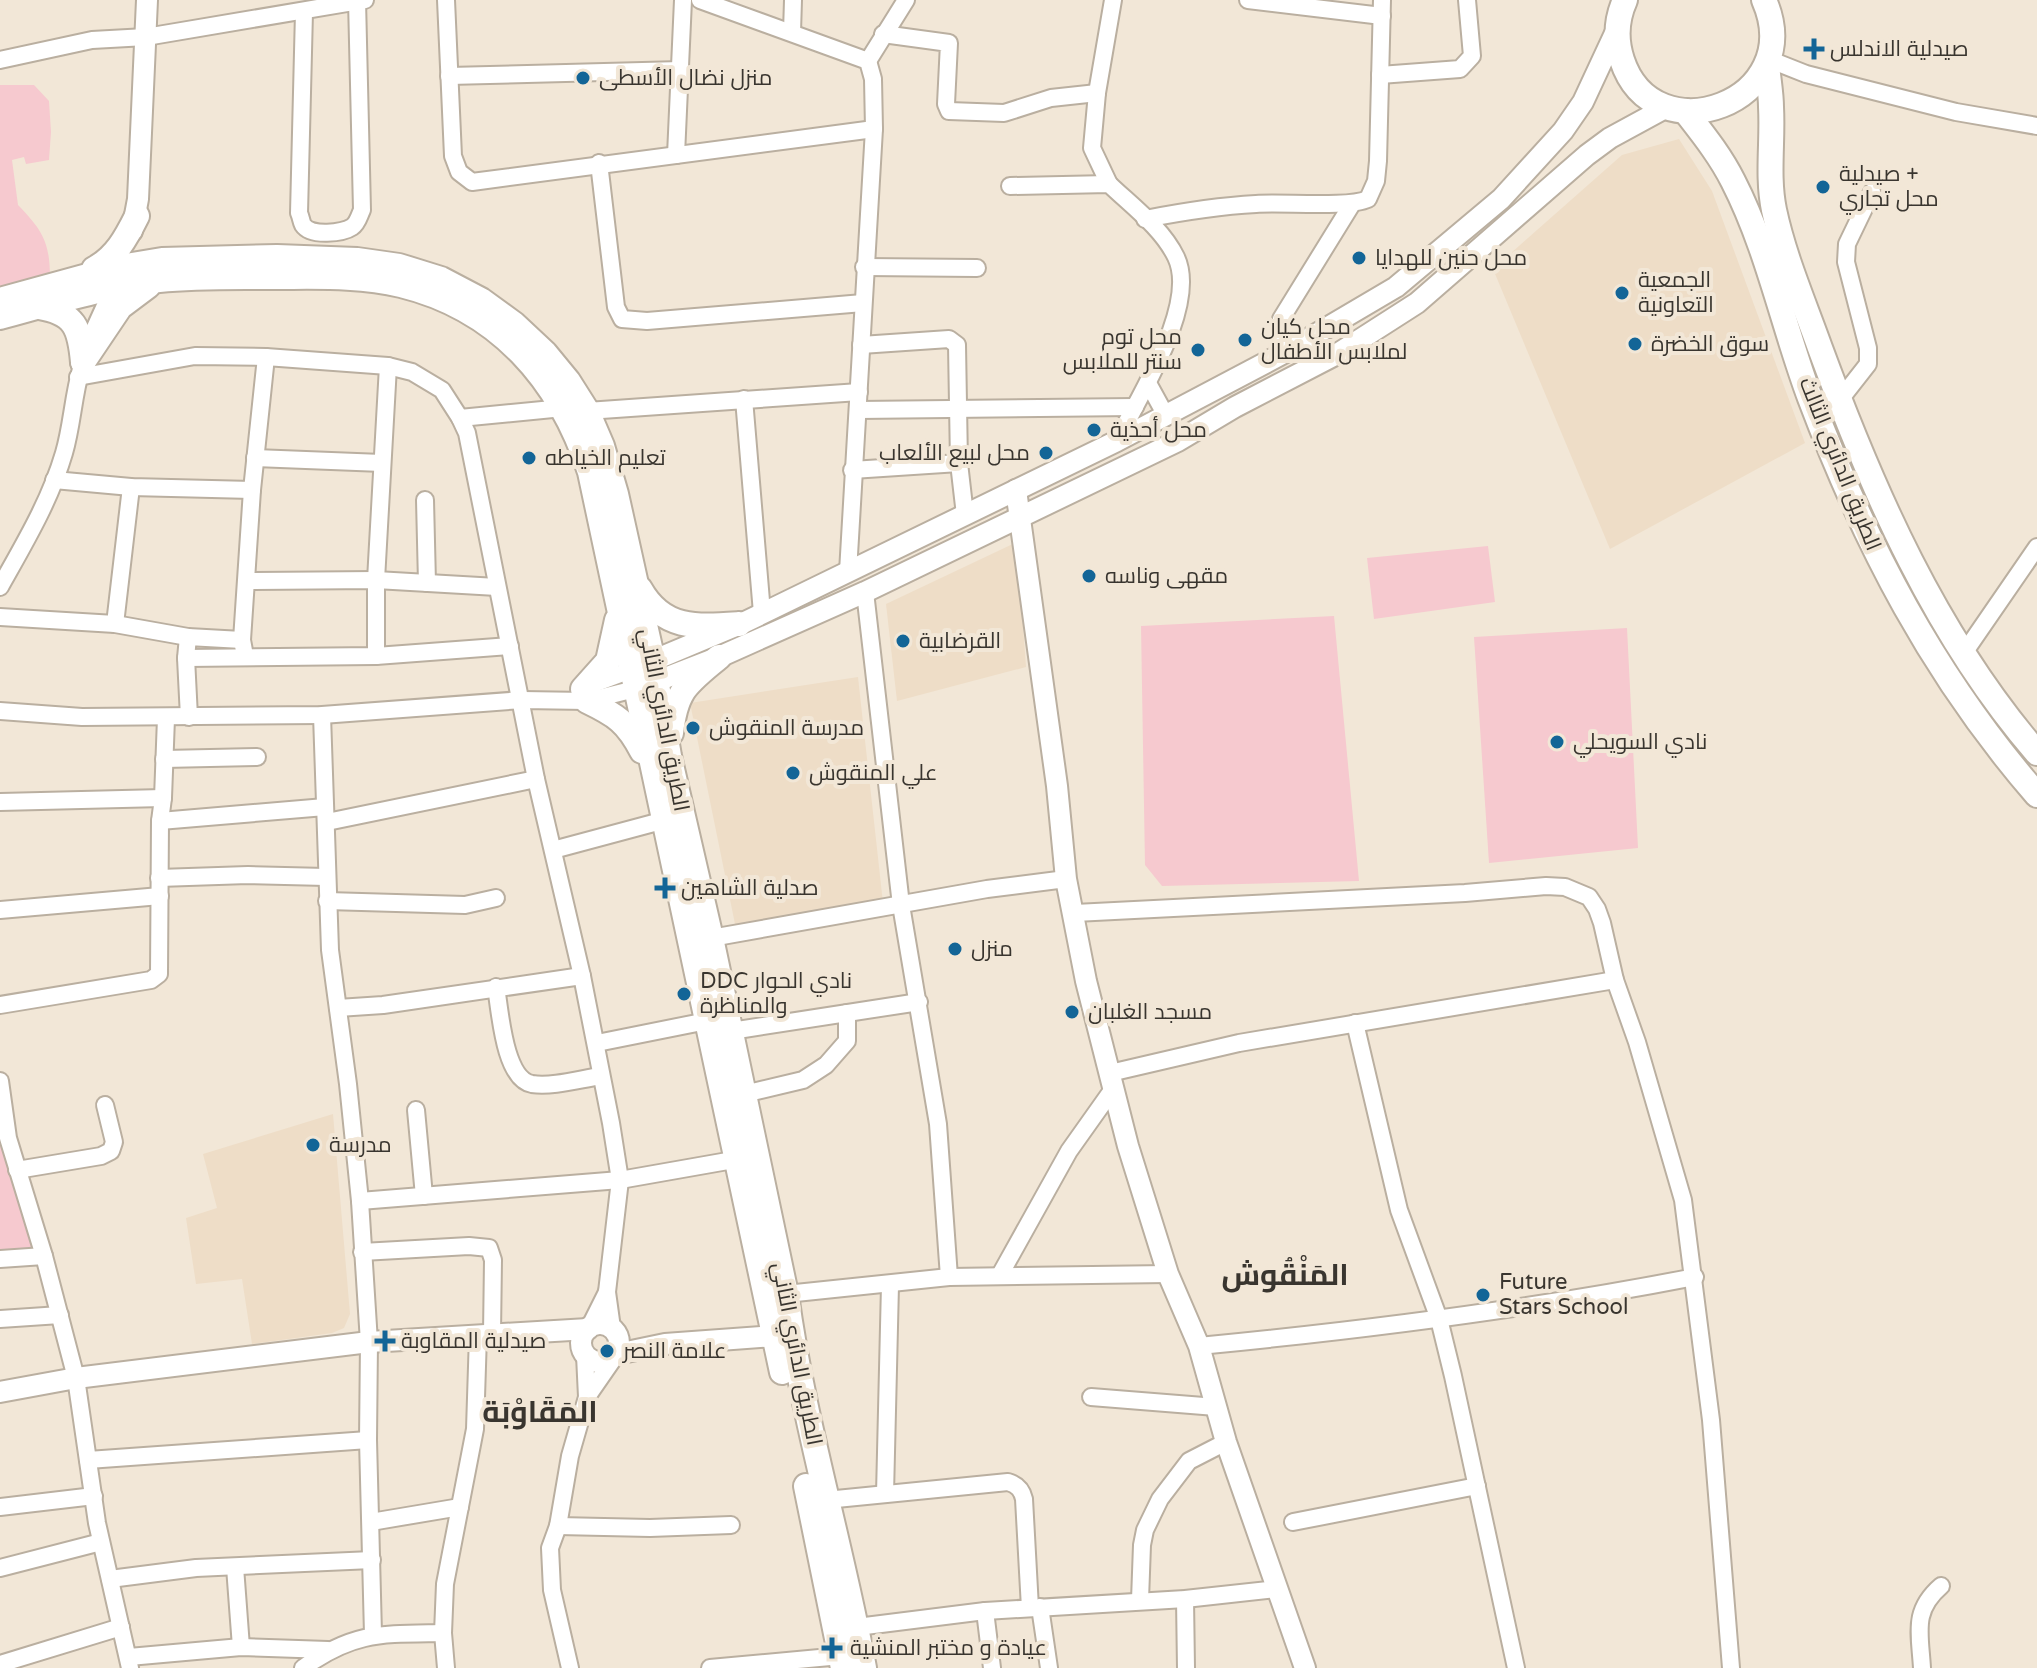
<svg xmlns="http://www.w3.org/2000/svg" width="2037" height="1668" viewBox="0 0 2037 1668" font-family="'Varela Round',Cairo,sans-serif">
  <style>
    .built { fill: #eeddc7 }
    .green { fill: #f6c9cf }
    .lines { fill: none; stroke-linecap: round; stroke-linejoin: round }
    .minor-casing { stroke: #baafa0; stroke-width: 20 }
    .tertiary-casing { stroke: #baafa0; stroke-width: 24 }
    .primary-casing { stroke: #baafa0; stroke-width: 28 }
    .minor { stroke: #fff; stroke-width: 16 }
    .tertiary { stroke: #fff; stroke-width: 20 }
    .primary { stroke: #fff; stroke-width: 24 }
    .poi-dot { fill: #136597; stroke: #f2e7d7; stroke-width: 3 }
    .labels { text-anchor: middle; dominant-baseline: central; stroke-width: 8; stroke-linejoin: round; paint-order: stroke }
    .poi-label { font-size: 22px; fill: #39352f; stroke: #f2e7d7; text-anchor: start }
    .street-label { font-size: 22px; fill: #39352f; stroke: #f2e7d7 }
    .district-label { font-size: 30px; font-weight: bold; fill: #39352f; stroke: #f2e7d7 }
  </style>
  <rect width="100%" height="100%" fill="#f2e7d7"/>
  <!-- built -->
  <g class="built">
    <polygon points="1679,139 1712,191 1805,443 1610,549 1493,269 1622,155"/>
    <polygon points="1017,542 1026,667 897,701 886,604"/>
    <polygon points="858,677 883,903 735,924 690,703"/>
    <polygon points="333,1114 350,1314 344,1328 332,1333 252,1344 242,1279 196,1284 186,1218 217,1208 203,1154"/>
  </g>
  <!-- green -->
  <g class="green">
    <path d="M0,85h34l15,16 2,31 -2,28 -23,4 -2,-7 -12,3 6,45c25,26 32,37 32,74l-50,12z"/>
    <polygon points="1488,546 1495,602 1374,619 1367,558"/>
    <polygon points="1334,616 1359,881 1162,886 1145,865 1141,626"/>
    <polygon points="1627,628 1638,848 1489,863 1474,637"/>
    <polygon points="0,1144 36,1252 0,1254"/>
  </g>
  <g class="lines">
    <defs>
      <g id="minor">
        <polyline points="446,0 453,156 459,172 472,182 874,129"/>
        <polyline points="700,0 868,61 873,79 874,129 848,572"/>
        <polyline points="1248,0 1382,16"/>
        <path d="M304,12l-5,201c2,4 2,8 4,12 8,12 40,8 49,2 6,-4 7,-11 10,-17l-5,-210"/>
        <polyline points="792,32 793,0"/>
        <polyline points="883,34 949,43 946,104 949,111 1004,113 1051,98 1097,93"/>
        <polyline points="1768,59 1806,74 1956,112 2037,126"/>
        <polyline points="0,60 92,40 146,37 365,0"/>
        <polyline points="868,61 906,0"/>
        <polyline points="1380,75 1460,69 1472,56 1467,0"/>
        <polyline points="449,76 681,70"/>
        <polyline points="676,155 683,0"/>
        <polyline points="599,163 616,307 622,319 647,321 863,303"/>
        <polyline points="1109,184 1092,148 1097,93 1113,0"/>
        <path d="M1010,186l99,-2c23,22 53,44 67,73 23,48 -38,140 -59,184"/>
        <path d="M1145,219c36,-7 74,-13 111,-15 27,-2 92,4 112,-5l8,-18 2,-20 4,-161"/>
        <polyline points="864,267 977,268"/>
        <polyline points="93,332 113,288"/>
        <polyline points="861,345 949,339 957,345 959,463 965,515"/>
        <polyline points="1284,353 1280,335 1281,319 1352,204"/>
        <polyline points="78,377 195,356 266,357 388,366 412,372 442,390 460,418 467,433 536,779 582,976 611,1123 620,1180 607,1292 612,1328"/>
        <polyline points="1148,383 1165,414"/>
        <polyline points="744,399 762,613"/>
        <polyline points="1839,401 1868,364 1868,348 1846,262 1847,244 1872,192"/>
        <polyline points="858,410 1135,407"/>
        <polyline points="587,411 859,392"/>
        <polyline points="460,418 563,408"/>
        <polyline points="255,458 382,463"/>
        <polyline points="852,470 959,463"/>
        <polyline points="54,480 131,487 252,490"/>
        <polyline points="425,500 427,583"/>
        <polyline points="247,581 376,580 497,587"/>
        <path d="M0,587c24,-43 50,-86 64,-134 8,-27 9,-56 17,-84"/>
        <polyline points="865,592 901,905 938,1124 949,1277"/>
        <polyline points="0,617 115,624 188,637"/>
        <polyline points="115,624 131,487"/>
        <polyline points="1964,653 2037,547"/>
        <polyline points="245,656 242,640 252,490 266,357"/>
        <polyline points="376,656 376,580 388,366"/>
        <polyline points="186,658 376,656 510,646"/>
        <polyline points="588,686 631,670"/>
        <polyline points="0,711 82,717 322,715 522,700 587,701 635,689"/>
        <polyline points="322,715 330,950 348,1084 360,1201 369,1342 368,1440 373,1634"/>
        <polyline points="189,717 186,658 188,637 242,640"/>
        <polyline points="164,759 257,757"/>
        <polyline points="0,802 163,798"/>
        <polyline points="160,821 325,807"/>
        <polyline points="327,822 536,779"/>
        <polyline points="553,850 665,820"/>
        <polyline points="159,878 248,875 326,877"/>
        <polyline points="327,901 465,905 496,898"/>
        <polyline points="0,910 160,896"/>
        <polyline points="1075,913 1465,893 1546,886 1565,887 1589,897 1597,909 1602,923 1615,980 1637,1042 1683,1200 1711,1420 1731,1668"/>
        <polyline points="711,938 987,889 1066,879"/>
        <path d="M496,987c4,23 8,92 36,97 21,3 48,-5 69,-8"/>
        <polyline points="0,1005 151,980 159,974 160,821 163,798 166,718"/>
        <polyline points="338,1008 383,1005 582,976"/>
        <polyline points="1355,1023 1399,1210 1439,1319 1453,1376 1516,1668"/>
        <polyline points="731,1031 919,1002"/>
        <polyline points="597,1043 707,1021"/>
        <polyline points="1110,1073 1239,1043 1615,980"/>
        <polyline points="0,1081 8,1138 44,1256 76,1378 97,1523 130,1668"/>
        <polyline points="744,1094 803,1080 826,1065 847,1041 847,1013"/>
        <polyline points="416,1110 424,1196"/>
        <polyline points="17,1170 101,1156 111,1151 114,1142 105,1105"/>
        <polyline points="360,1201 620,1180 739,1159"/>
        <polyline points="362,1252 469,1246 489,1248 493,1260 492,1334"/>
        <polyline points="0,1259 44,1256"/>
        <polyline points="1000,1275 1069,1151 1113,1089"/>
        <polyline points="786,1294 949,1277 1168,1274"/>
        <polyline points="0,1319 60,1315"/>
        <polyline points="590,1326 607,1292"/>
        <path d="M1199,1346c166,-16 332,-37 496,-69"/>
        <polyline points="587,1397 614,1358"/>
        <polyline points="1091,1397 1216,1407"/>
        <polyline points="88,1460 368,1440"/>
        <polyline points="885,1494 890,1285"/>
        <path d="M826,1500l182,-18c10,3 14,8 16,17l6,109"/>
        <polyline points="0,1507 94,1496"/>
        <polyline points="371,1522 460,1507"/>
        <polyline points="1293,1522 1477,1486"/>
        <polyline points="558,1526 650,1528 731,1525"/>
        <polyline points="235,1567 241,1647"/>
        <polyline points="0,1568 101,1542"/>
        <polyline points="110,1579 196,1568 372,1560"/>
        <polyline points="1185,1599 1186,1668"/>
        <polyline points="1140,1600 1142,1545 1145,1530 1160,1499 1189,1461 1226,1442"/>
        <polyline points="1040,1607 1049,1668"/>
        <polyline points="985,1611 992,1668"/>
        <polyline points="857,1627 985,1611 1185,1599 1276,1589"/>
        <polyline points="129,1657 241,1647 328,1650"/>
        <polyline points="0,1664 121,1627"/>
        <path d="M303,1668c51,-37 80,-34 140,-35"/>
        <polyline points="446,1668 443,1633 445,1584 475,1429 478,1335"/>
        <polyline points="570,1668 552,1590 550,1548 558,1526 570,1456 587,1397 585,1355"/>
        <polyline points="710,1668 841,1656"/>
        <path d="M1922,1668c-2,-35 -10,-57 19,-82"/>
      </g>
      <g id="tertiary">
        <polyline points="132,231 138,199 147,0"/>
        <polyline points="1016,490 1057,786 1066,879 1086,981 1128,1146 1168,1274 1199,1346 1226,1442 1305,1668"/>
        <polyline points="640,666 745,622 1117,441 1284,353 1396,287 1501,199 1563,131 1583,102 1617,29"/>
        <polyline points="642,687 719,657 865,592 1178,441 1235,407 1339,353 1417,303 1587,155 1610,138 1667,107"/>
        <circle cx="600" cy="1343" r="19"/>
        <polyline points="617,1354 665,1344 788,1335"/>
        <polyline points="0,1392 76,1378 369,1342 588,1329"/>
      </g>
      <g id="primary">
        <path d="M1625,0c-9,20 -10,39 -3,60 32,98 187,42 142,-60"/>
        <path d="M1767,64c1,14 4,29 4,43 2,34 -4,69 3,103 10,47 30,93 46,138 53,144 116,288 217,405"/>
        <path d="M1685,111c17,22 35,44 48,70 35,68 50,145 77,217 56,148 123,277 227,397"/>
        <path d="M94,269c22,-12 32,-31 43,-53"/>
        <path d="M0,300l120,-33 42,-7 115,-3 80,3 42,6 42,13 40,21 33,24 31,29 23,28 19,30 15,35 14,48 37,167 16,95 42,182 75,356c17,127 55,249 78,374"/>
        <path d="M39,307c36,6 41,21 44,55"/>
        <path d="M0,317c52,-14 106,-31 159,-37 39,-4 77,-3 116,-3 42,0 85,-2 126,8 98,24 159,95 189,187l192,900"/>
        <polyline points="83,362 120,307 148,286"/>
        <path d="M640,589c23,41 57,38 99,35"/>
        <polyline points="583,689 608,661 617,620"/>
        <path d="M587,701c29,14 40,21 55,50"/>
        <path d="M671,733c5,-44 16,-49 48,-76"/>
        <polyline points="806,1486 843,1668"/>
      </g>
    </defs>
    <!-- minor casing -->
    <use href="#minor" class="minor-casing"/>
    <!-- tertiary casing -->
    <use href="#tertiary" class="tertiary-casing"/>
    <!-- primary casing -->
    <use href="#primary" class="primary-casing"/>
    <!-- minor -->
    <use href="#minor" class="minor"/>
    <!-- tertiary -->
    <use href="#tertiary" class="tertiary"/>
    <!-- primary -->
    <use href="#primary" class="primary"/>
  </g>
  <!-- markers -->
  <g class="poi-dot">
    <path d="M1810 37h8v8h8v8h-8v8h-8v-8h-8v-8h8z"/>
    <circle cx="583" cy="78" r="8"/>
    <circle cx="1823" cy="187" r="8"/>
    <circle cx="1359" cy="258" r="8"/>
    <circle cx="1622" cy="293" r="8"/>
    <circle cx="1245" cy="340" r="8"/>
    <circle cx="1635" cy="344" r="8"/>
    <circle cx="1198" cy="350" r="8"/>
    <circle cx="1094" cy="430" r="8"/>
    <circle cx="1046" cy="453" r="8"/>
    <circle cx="529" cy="458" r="8"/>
    <circle cx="1089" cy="576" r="8"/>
    <circle cx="903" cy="641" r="8"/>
    <circle cx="693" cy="728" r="8"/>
    <circle cx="1557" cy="742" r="8"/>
    <circle cx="793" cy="773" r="8"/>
    <path d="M661 876h8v8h8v8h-8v8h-8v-8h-8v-8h8z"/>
    <circle cx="955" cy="949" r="8"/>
    <circle cx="684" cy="994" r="8"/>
    <circle cx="1072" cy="1012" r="8"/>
    <circle cx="313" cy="1145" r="8"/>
    <circle cx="1483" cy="1295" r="8"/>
    <path d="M381 1329h8v8h8v8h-8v8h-8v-8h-8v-8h8z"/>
    <circle cx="607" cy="1351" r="8"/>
    <path d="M828 1636h8v8h8v8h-8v8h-8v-8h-8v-8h8z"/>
  </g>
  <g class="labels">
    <!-- poi labels -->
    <g class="poi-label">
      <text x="1830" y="49">صيدلية الاندلس</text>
      <text x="599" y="78">منزل نضال الأسطى</text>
      <text x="1839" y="174">صيدلية +<tspan x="1839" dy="25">محل تجاري</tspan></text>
      <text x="1375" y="258">محل حنين للهدايا</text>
      <text x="1638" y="280">الجمعية<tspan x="1638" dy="25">التعاونية</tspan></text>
      <text x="1261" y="327">محل كيان<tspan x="1261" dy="25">لملابس الأطفال</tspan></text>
      <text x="1182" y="337" text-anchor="end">محل توم<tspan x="1182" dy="25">سنتر للملابس</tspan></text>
      <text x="1651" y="344">سوق الخضرة</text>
      <text x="1110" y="430">محل أحذية</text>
      <text x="1030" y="453" text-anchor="end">محل لبيع الألعاب</text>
      <text x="545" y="458">تعليم الخياطه</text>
      <text x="1105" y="576">مقهى وناسه</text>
      <text x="919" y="641">القرضابية</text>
      <text x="709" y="728">مدرسة المنقوش</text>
      <text x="1573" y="742">نادي السويحلي</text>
      <text x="809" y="773">علي المنقوش</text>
      <text x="681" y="888">صدلية الشاهين</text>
      <text x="971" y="949">منزل</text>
      <text x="700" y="981">DDC نادي الحوار<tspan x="700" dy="25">والمناظرة</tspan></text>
      <text x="1088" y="1012">مسجد الغلبان</text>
      <text x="329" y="1145">مدرسة</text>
      <text x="1499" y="1282">Future<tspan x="1499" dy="25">Stars School</tspan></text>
      <text x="401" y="1341">صيدلية المقاوبة</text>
      <text x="623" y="1351">علامة النصر</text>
      <text x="850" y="1648">عيادة و مختبر المنشية</text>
    </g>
    <!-- street labels -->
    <g class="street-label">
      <text transform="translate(1840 464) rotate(68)">الطريق الدائري الثالث</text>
      <text transform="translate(664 720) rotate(79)">الطريق الدائري الثاني</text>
      <text transform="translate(797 1354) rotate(79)">الطريق الدائري الثاني</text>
    </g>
    <!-- district labels -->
    <g class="district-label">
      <text x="1285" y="1275">المَنْقُوش</text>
      <text x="540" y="1412">المَقَاوْبَة</text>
    </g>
  </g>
</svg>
